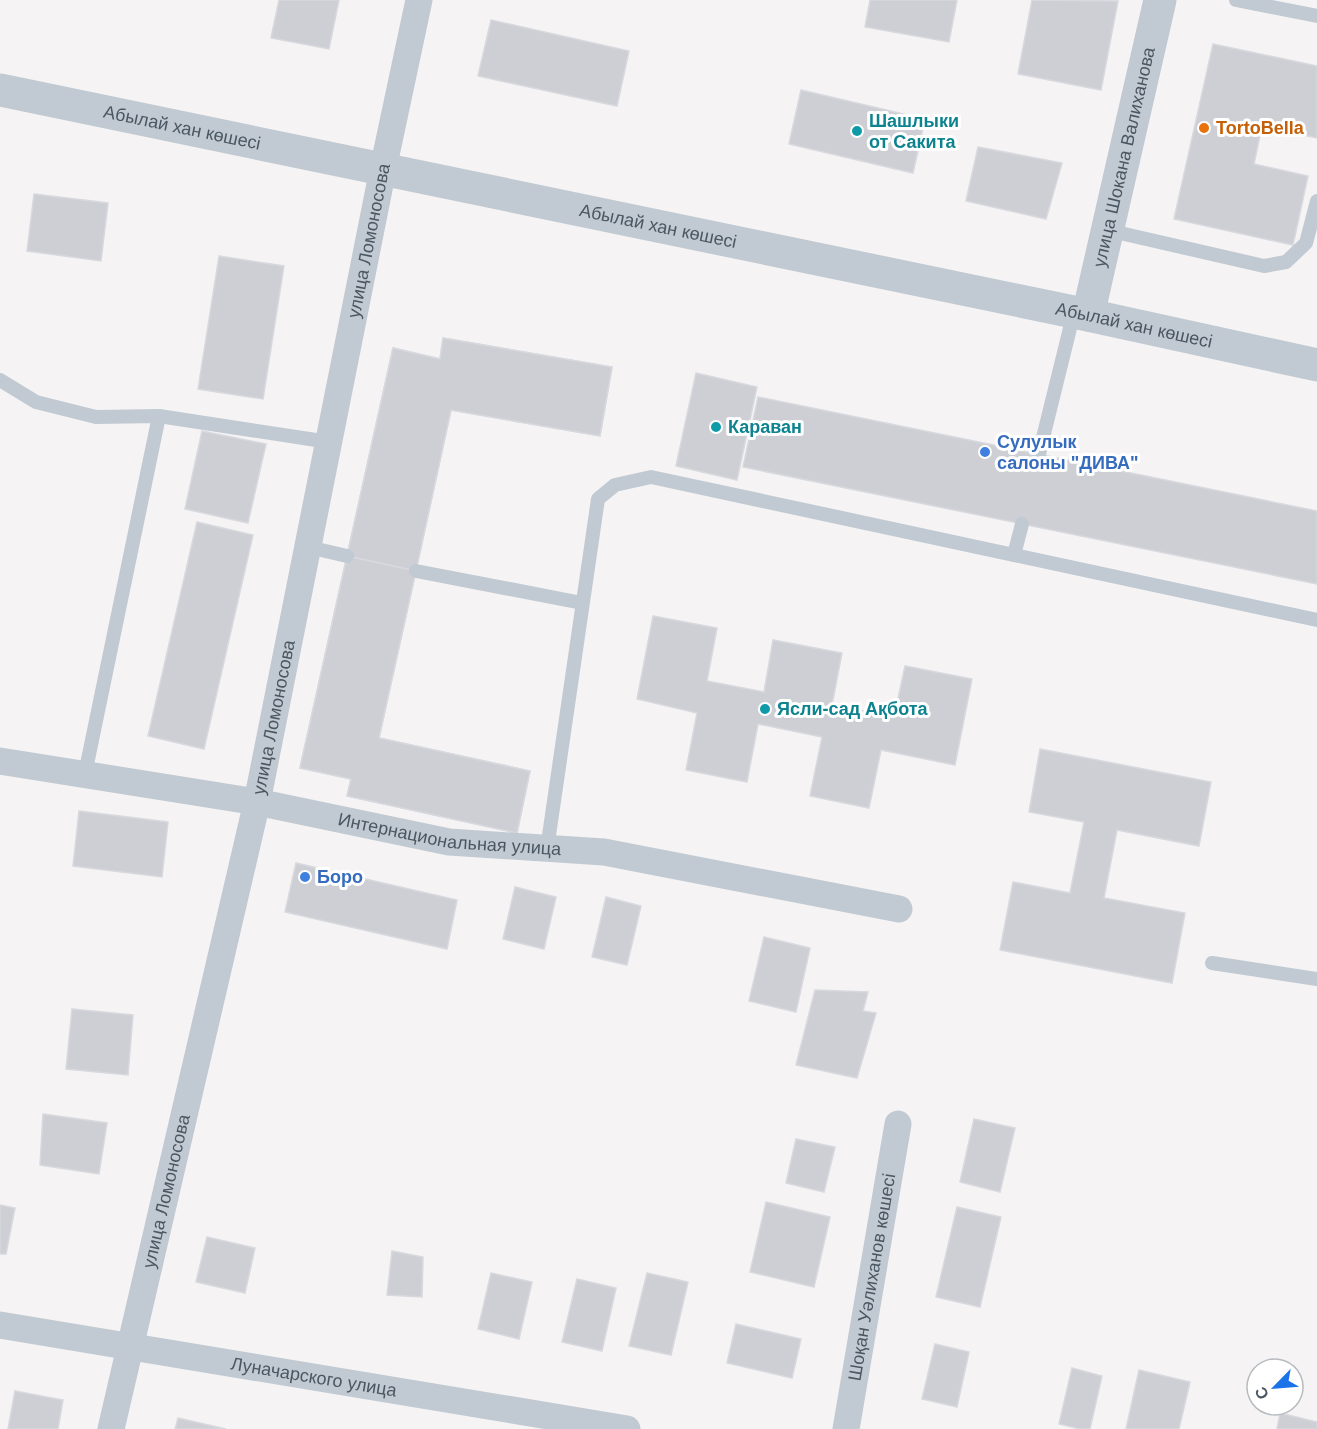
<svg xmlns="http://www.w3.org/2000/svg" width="1317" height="1429" viewBox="0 0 1317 1429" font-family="Arial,sans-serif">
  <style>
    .building { fill: #cdcfd5; stroke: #d7d9de; stroke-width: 1.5 }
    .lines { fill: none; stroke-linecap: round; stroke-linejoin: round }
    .service { stroke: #c1cad2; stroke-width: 14 }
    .minor { stroke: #c1cad2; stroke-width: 27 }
    .tertiary { stroke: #c1cad2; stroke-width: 33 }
    .food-dot { fill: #e8710a; stroke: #fff; stroke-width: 2 }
    .culture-dot { fill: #0f9aa8; stroke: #fff; stroke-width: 2 }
    .shop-dot { fill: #3f7fe0; stroke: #fff; stroke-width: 2 }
    .labels { text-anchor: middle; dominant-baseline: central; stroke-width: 6; stroke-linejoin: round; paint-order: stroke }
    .culture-label { font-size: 18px; font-weight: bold; fill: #0d838f; stroke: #fff; text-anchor: start }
    .street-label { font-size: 18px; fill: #4a5661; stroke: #fff }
    .food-label { font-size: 18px; font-weight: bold; fill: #c56008; stroke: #fff; text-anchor: start }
    .shop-label { font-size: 18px; font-weight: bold; fill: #366cbe; stroke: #fff; text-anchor: start }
  </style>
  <rect width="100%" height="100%" fill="#f5f3f3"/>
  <!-- building -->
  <g class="building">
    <polygon points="279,0 339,0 329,49 271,38"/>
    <polygon points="870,0 957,0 949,42 865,27"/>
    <polygon points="1032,0 1118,1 1101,90 1018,74"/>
    <polygon points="491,20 629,51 617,106 478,76"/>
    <polygon points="1213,44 1317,66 1317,138 1262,126 1254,164 1308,176 1293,245 1174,219"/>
    <polygon points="801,90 925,119 913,173 789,144"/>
    <polygon points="978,147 1062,163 1046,219 966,201"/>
    <polygon points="34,194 108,203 101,261 27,251"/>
    <polygon points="219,256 284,266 263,399 198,389"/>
    <polygon points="443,338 612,367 600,436 451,410 379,738 530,771 517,833 347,796 351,779 300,768 393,348 440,359"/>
    <polygon points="443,338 612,367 600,436 451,410 416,571 347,556 393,348 440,359"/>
    <polygon points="696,373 757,387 737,480 676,466"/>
    <polygon points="758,397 1317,511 1317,584 743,467"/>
    <polygon points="202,431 266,444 248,523 185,509"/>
    <polygon points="197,522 253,535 204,749 148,736"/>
    <polygon points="347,556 416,571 379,738 530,771 517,833 347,796 351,779 300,768"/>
    <polygon points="653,616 717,628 707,681 764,692 773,640 842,653 832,705 894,717 905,666 972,679 955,765 881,750 869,808 810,796 822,737 758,724 747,782 686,770 697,713 637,699"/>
    <polygon points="1040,749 1211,782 1199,846 1117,830 1104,898 1185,913 1172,983 1000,950 1013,882 1070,893 1084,822 1029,812"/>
    <polygon points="79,811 168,822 162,877 73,866"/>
    <polygon points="296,863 457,900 447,949 285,912"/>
    <polygon points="515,887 556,897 544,949 503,939"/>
    <polygon points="606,897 641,906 627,965 592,957"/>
    <polygon points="764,937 810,948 796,1012 749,1001"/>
    <polygon points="815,990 868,992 863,1011 876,1013 857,1078 796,1065"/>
    <polygon points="72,1009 133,1015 128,1075 66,1069"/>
    <polygon points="43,1114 107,1123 99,1174 40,1165"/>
    <polygon points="974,1119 1015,1128 1000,1192 960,1182"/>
    <polygon points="796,1139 835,1147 824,1192 786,1183"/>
    <polygon points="766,1202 830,1217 814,1287 750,1272"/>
    <polygon points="0,1205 15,1208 6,1254 0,1254"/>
    <polygon points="957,1207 1001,1217 980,1307 936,1297"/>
    <polygon points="207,1237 255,1248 245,1293 196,1282"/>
    <polygon points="392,1251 423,1257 422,1297 387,1295"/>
    <polygon points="491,1273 532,1282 519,1339 478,1329"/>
    <polygon points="647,1273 688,1282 671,1355 629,1346"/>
    <polygon points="577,1279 616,1288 602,1351 562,1342"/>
    <polygon points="736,1324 801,1339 792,1378 727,1363"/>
    <polygon points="935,1344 969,1352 957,1407 922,1399"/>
    <polygon points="1072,1368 1102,1376 1090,1429 1080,1429 1059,1424"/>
    <polygon points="1139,1370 1190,1382 1179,1429 1126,1429"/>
    <polygon points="15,1391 63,1400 58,1429 8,1429"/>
    <polygon points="1280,1413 1317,1422 1317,1429 1277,1429"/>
    <polygon points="178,1418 226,1429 175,1429"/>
  </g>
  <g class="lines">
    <!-- service -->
    <g class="service">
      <polyline points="1236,0 1317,16"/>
      <polyline points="1107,230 1264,266 1286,262 1306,243 1317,201"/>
      <polyline points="0,380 36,402 96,417 159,416 329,442"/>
      <polyline points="1039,454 1074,312"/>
      <polyline points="308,547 347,556"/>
      <polyline points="1014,555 1022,524"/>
      <polyline points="416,571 582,603"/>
      <polyline points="85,774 159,416"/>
      <polyline points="547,849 598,499 615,485 651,477 1317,620"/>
      <polyline points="1212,963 1317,979"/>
    </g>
    <!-- minor -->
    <g class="minor">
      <path id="s1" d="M0,761l257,41 192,40 155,10 295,57"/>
      <path id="s2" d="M0,1325l627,104"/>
      <path id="s3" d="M111,1429l146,-627 126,-633 36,-169"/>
      <path id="s4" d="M846,1429l52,-305"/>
    </g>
    <!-- tertiary -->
    <g class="tertiary">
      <path id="s5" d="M0,90l1088,225 229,50"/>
      <path id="s6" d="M1088,315l72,-315"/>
    </g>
  </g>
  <!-- markers -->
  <circle class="food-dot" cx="1204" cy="128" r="6"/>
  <g class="culture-dot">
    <circle cx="857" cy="131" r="6"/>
    <circle cx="716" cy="427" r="6"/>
    <circle cx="765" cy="709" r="6"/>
  </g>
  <g class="shop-dot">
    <circle cx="985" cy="452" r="6"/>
    <circle cx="305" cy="877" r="6"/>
  </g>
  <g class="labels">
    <!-- culture labels -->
    <g class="culture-label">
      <text x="869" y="121">Шашлыки<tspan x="869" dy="21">от Сакита</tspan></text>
      <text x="728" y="427">Караван</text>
      <text x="777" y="709">Ясли-сад Ақбота</text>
    </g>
    <!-- street labels -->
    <g class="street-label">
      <text stroke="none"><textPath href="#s5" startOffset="186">Абылай хан көшесі</textPath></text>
      <text stroke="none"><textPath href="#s6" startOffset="162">улица Шокана Валиханова</textPath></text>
      <text stroke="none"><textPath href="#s5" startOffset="672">Абылай хан көшесі</textPath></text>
      <text stroke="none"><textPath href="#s3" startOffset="1216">улица Ломоносова</textPath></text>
      <text stroke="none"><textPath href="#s5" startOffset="1158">Абылай хан көшесі</textPath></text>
      <text stroke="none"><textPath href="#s3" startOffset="730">улица Ломоносова</textPath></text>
      <text stroke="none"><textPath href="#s1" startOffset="456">Интернациональная улица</textPath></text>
      <text stroke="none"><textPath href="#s3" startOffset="244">улица Ломоносова</textPath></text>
      <text stroke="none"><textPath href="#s4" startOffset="154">Шоқан Уәлиханов көшесі</textPath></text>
      <text stroke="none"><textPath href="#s2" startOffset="318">Луначарского улица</textPath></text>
    </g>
    <!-- food labels -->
    <g class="food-label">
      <text x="1216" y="128">TortoBella</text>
    </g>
    <!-- shop labels -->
    <g class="shop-label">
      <text x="997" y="442">Сулулык<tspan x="997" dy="21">салоны "ДИВА"</tspan></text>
      <text x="317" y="877">Боро</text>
    </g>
  </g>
  <!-- north arrow -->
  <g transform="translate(1275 1387) rotate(245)"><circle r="28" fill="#ffffff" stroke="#b7bbc0" stroke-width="1.5"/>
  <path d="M0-4.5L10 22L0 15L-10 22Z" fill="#1a73e8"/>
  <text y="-9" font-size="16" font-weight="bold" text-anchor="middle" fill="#4a5661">С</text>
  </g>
</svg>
